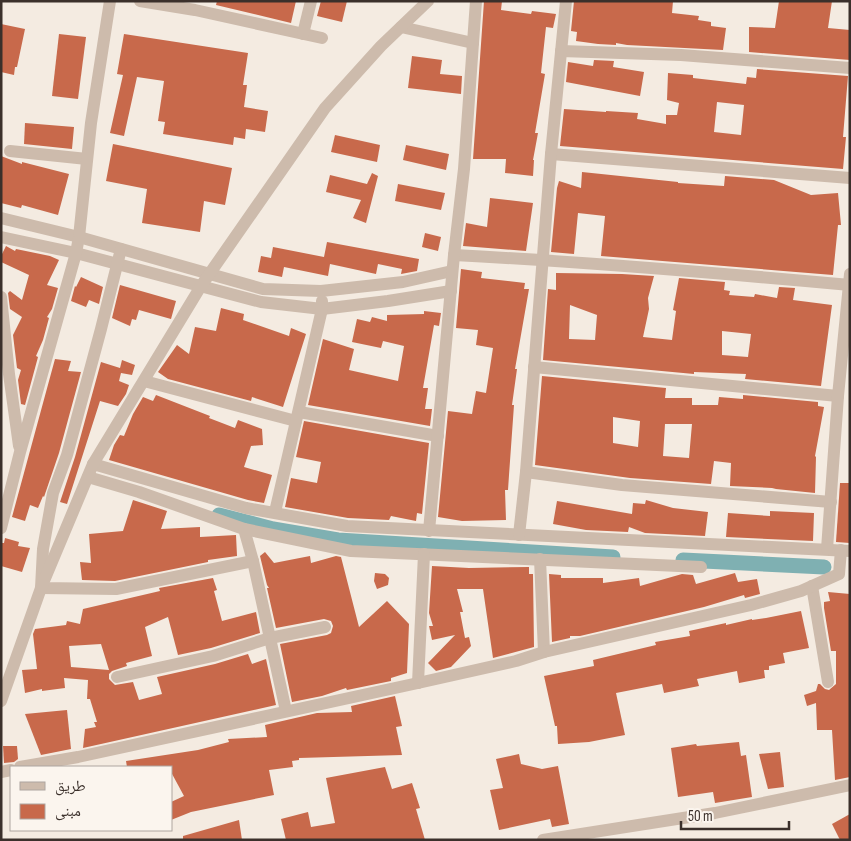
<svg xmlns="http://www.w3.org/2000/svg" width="851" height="841" viewBox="0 0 851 841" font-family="'Sofia Sans Condensed','Noto Naskh Arabic',sans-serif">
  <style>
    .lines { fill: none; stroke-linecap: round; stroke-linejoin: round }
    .canal { stroke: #7fb0b2; stroke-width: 15 }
    .building { fill: #c8694b; fill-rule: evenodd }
    .minor { stroke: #cdbbac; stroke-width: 12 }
  </style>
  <rect width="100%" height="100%" fill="#f4ebe1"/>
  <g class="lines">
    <!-- canal -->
    <g class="canal">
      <polyline points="219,515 273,529 338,540 613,557"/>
      <polyline points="683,560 824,567"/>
    </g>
  </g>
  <!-- building -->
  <g class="building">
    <polygon points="217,1 296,1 291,23 216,5"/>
    <polygon points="321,1 347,1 342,22 317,16"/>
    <polygon points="484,1 502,1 501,10 531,14 532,11 556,14 553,28 546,27 541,73 545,74 535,133 538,133 533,160 534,160 533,176 505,173 506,159 473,159"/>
    <polygon points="574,1 673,1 672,13 699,16 698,20 711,22 711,26 726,28 723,50 627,45 616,43 616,45 598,44 576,41 577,32 571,31"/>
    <polygon points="779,1 832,1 828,28 850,30 850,60 749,52 749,27 775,28"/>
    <polygon points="1,24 25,29 17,67 15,67 14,75 1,72"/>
    <polygon points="59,34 86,37 78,99 52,96"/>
    <polygon points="124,34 248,53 243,85 247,85 244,107 268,111 265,132 246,129 245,139 234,137 233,145 163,134 165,122 158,121 164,81 137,77 124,136 110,133 123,75 117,74"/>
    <polygon points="412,56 442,60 440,74 462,76 461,94 408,88"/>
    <polygon points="594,60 614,61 613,67 644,72 640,96 566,82 568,62 593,66"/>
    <path d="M757,69l91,7 -5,61h3l-3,32 -283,-23 4,-37 42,3v-1l32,2 -1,6 29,5v-9h11l2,-12 -12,-3 1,-27 25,2v3l53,6 1,-7 9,1zM717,102l27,3 -3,30 -27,-3z"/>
    <polygon points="25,123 74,127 72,149 24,144"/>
    <polygon points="335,135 380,145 377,162 331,152"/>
    <polygon points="113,144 232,168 225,205 204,201 200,232 142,223 147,189 106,181"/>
    <polygon points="406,145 449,154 446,170 403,160"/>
    <polygon points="1,156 22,164 22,162 69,174 58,215 22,205 21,208 1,203"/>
    <polygon points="582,172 678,182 678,183 724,186 725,176 774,180 811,195 838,193 841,225 838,225 833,275 601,256 605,216 578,213 574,254 551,252 557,188 559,181 581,188"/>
    <polygon points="372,173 378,176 366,223 353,218 361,200 326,192 330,175 367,184"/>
    <polygon points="398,184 445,193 441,210 395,201"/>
    <polygon points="490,198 533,203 526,251 463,246 466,223 487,227"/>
    <polygon points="425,233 441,237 438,251 422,247"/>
    <polygon points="327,242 419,259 417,271 401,274 402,269 378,264 376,274 330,264 328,276 284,267 282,277 258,272 261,256 271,258 273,247 324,257"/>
    <polygon points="6,246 15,251 16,249 50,256 59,260 47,285 58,288 52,309 47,317 49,318 43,340 36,356 38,357 25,405 21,404 18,380 21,370 17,368 13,335 22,317 10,309 8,293 10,291 22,300 29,275 1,262 1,256"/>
    <polygon points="461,269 482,272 481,278 525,283 524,289 529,289 515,369 517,369 512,405 514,405 509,475 508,490 505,490 506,520 462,521 438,517 448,411 472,414 476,391 486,393 493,348 476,345 478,330 456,328"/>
    <path d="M556,273l66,1 32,2 -6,22 1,11 -6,28 29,3 4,-29 -3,-1 6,-32 46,4 -1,8 6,1 -1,4 25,2 1,-3 22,4 2,-11 16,1 -2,12 39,5 -11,81 -76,-7 1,-5 -52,-2v2l-151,-14 5,-71 8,1zM570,305l27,10 -2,25 -26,-1zM722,331l29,3 -3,23 -26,-2z"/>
    <polygon points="81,277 103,287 99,304 89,300 86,307 71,301 75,286 76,287"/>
    <polygon points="120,285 176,301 171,319 139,310 136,320 132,319 130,326 112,318"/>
    <polygon points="221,308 244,314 243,320 289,336 291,328 306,334 283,407 252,397 251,401 168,379 158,372 177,345 189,354 195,327 216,331"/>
    <polygon points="424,311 441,313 439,326 434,325 423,388 428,388 425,409 432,409 430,426 308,405 323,339 354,349 349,370 398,381 404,346 383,341 381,348 352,342 357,319 370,322 372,317 387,321 387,315 424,314"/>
    <polygon points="55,359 71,361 68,371 81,372 59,453 44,497 43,496 38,508 30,505 25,521 12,517"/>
    <polygon points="122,360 135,365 132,375 121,373 119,381 129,385 126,394 118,406 100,401 67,504 60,502 75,457 101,362 120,368"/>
    <path d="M542,376l124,12 -1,10h27v7h26l1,-8 24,2v-4l75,7v4l6,1 -9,49 1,1 -1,36 -39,-4 -4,-1 -42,-2 1,-23 -17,-2 -3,23 -81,-6 -95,-13zM613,417l27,4 -2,26 -25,-4zM665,424h27l-3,34 -26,-2z"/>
    <polygon points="156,395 210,416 209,418 235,428 238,420 262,429 263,445 251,446 244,467 272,475 264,503 248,500 109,460 114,445 120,435 124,436 133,414 143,397 153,401"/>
    <polygon points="304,421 429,443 422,514 417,513 416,521 391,516 389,520 348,518 285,507 291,478 317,483 321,462 296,457"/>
    <polygon points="840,483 850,483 850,543 836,542"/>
    <polygon points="133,500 167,511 161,529 200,527 200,537 236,535 237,556 208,560 208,562 115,581 82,580 80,562 91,563 89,534 123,531"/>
    <polygon points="646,500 673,508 708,512 705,536 645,533 629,527 628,532 586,530 553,524 557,501 632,514 633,503 645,504"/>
    <polygon points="770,511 814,513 813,541 726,537 728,513 770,516"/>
    <polygon points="5,538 19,542 18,546 30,548 22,572 1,566 1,543 4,543"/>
    <polygon points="265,552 274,563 310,556 311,563 336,556 341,557 359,627 387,601 409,624 407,673 391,678 391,681 347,690 346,688 322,696 292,702 280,644 327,635 331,633 333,626 331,621 324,619 276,628 267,588 269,588 267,585 260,556"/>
    <polygon points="432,566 469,568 529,567 529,574 533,574 534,647 493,658 483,589 457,589 463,612 460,612 465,638 469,637 471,646 451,667 436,671 428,663 455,635 432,640 429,626 433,626 429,613"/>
    <polygon points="375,573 385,574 389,578 388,585 377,589 374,581"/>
    <polygon points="735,573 738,582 757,579 760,594 745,598 744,595 704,607 580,636 570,636 570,638 552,642 549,574 561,575 561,578 603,578 603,583 639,578 640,586 682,574 693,575 696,584"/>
    <path d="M213,578l4,12 -3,1 8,30 34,-9 4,21 -49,15 -33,7 -10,-38 -23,10 7,29 -26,7 1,3 -15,5 -3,3v5l6,6 18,-3 6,18 23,-6 -5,-17 58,-13 33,-10 4,10 14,-5 10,46 -193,43 2,-19 11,-2 -2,-5h3l-7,-23h-3l1,-19 -24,-2 1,10 -23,3v-2l-17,4 -3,-23 15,-1 -4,-35 2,-5 31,-4 1,-4 13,3 3,-15 77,-18 -1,-3zM101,644l8,26 -38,-3 -2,-21z"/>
    <polygon points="828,592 850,594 850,777 835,780 832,730 817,730 816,703 807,706 804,695 816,691 818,684 820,684 825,689 829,690 836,684 836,651 831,651 824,608 824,602 830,601"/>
    <polygon points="801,611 809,648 783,653 785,663 769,666 769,670 764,670 765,678 739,683 737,671 697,679 699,686 664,693 662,684 616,693 625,735 589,742 558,744 557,726 555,726 544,676 594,666 593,660 656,645 655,642 690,636 689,631 726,623 726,625 752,619 752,620 766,618"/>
    <polygon points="395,696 402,726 396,727 402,755 299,758 299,760 292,761 293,767 269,770 274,795 191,812 171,820 171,802 184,796 171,772 171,767 127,767 126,761 198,750 229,742 228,739 267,737 265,725 317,713 352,712 351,706"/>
    <polygon points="67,710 71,749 41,755 25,714"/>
    <polygon points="739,742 741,756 746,755 752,797 715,803 713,792 678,797 671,748 696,744 697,746"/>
    <polygon points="3,746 17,746 18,759 14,762 4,763"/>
    <polygon points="780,752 784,787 768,789 759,754"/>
    <polygon points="519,754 521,764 542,769 558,766 569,824 552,827 550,819 499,830 490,790 503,788 496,759"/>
    <polygon points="385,767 392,789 412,783 420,808 416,809 425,840 286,840 281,819 308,812 311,827 335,823 326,778"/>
    <polygon points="850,814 850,840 840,840 832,824"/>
    <polygon points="239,820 242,840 183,840 183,836"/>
  </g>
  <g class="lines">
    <!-- minor -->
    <g class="minor">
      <polyline points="140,1 195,10 322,38"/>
      <polyline points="401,27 473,43"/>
      <polyline points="303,34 311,1"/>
      <polyline points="561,51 681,55 850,68"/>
      <polyline points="10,151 87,159"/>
      <polyline points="551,154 850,178"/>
      <polyline points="1,218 79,237 263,289 321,291 403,282 452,271"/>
      <polyline points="1,237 76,253 261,302 322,309 388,301 451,291"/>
      <polyline points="121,249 101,329 67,455 53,493 43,549 41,588 116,589 253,561"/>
      <path d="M454,255c132,7 264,18 396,30"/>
      <polyline points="1,297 9,374 19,446"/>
      <polyline points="534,367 838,396"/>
      <polyline points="144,381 296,421"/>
      <polyline points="299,412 438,436"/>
      <polyline points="93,464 246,508 347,526 850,551"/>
      <polyline points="526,472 622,485 831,502"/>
      <polyline points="88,477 139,492 244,529 253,561 286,711"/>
      <polyline points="275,512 322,309 322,301"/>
      <polyline points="1,528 20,452 76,253 79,237 91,123 110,1"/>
      <polyline points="244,529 351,551 701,567"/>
      <polyline points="429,531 454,255 464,169 476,1"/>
      <polyline points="519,535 526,472 551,154 566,1"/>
      <polyline points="827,549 838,396 850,274"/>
      <polyline points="540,559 544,652"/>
      <polyline points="812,586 828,682"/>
      <polyline points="117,677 213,656 270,638 325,627"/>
      <polyline points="418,683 424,554"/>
      <polyline points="1,701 41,588 93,464 201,286 325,108 381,46 428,1"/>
      <polyline points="20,767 78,757 418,683 516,661 544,652 751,605 801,591 839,574 841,550"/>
      <polyline points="1,772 11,770"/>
      <polyline points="543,840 715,813 850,785"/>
    </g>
  </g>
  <!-- border -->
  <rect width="851" height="841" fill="none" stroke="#3b302b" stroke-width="5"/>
  <!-- legend -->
  <rect x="10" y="766" width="162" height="65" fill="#fbf5ee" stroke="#aea6a0"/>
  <rect x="20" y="782" width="25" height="8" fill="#cdbbac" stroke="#aea6a0"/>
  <text x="55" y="791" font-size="15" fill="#3b302b">طريق</text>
  <rect x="20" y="804" width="25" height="15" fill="#c8694b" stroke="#aea6a0"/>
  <text x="55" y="816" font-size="15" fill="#3b302b">مبنى</text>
  <!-- scale -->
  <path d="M681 821v8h108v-8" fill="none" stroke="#3b302b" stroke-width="2.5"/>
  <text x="688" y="821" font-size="15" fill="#3b302b" stroke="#fbf5ee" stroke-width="4" paint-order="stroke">50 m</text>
</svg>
